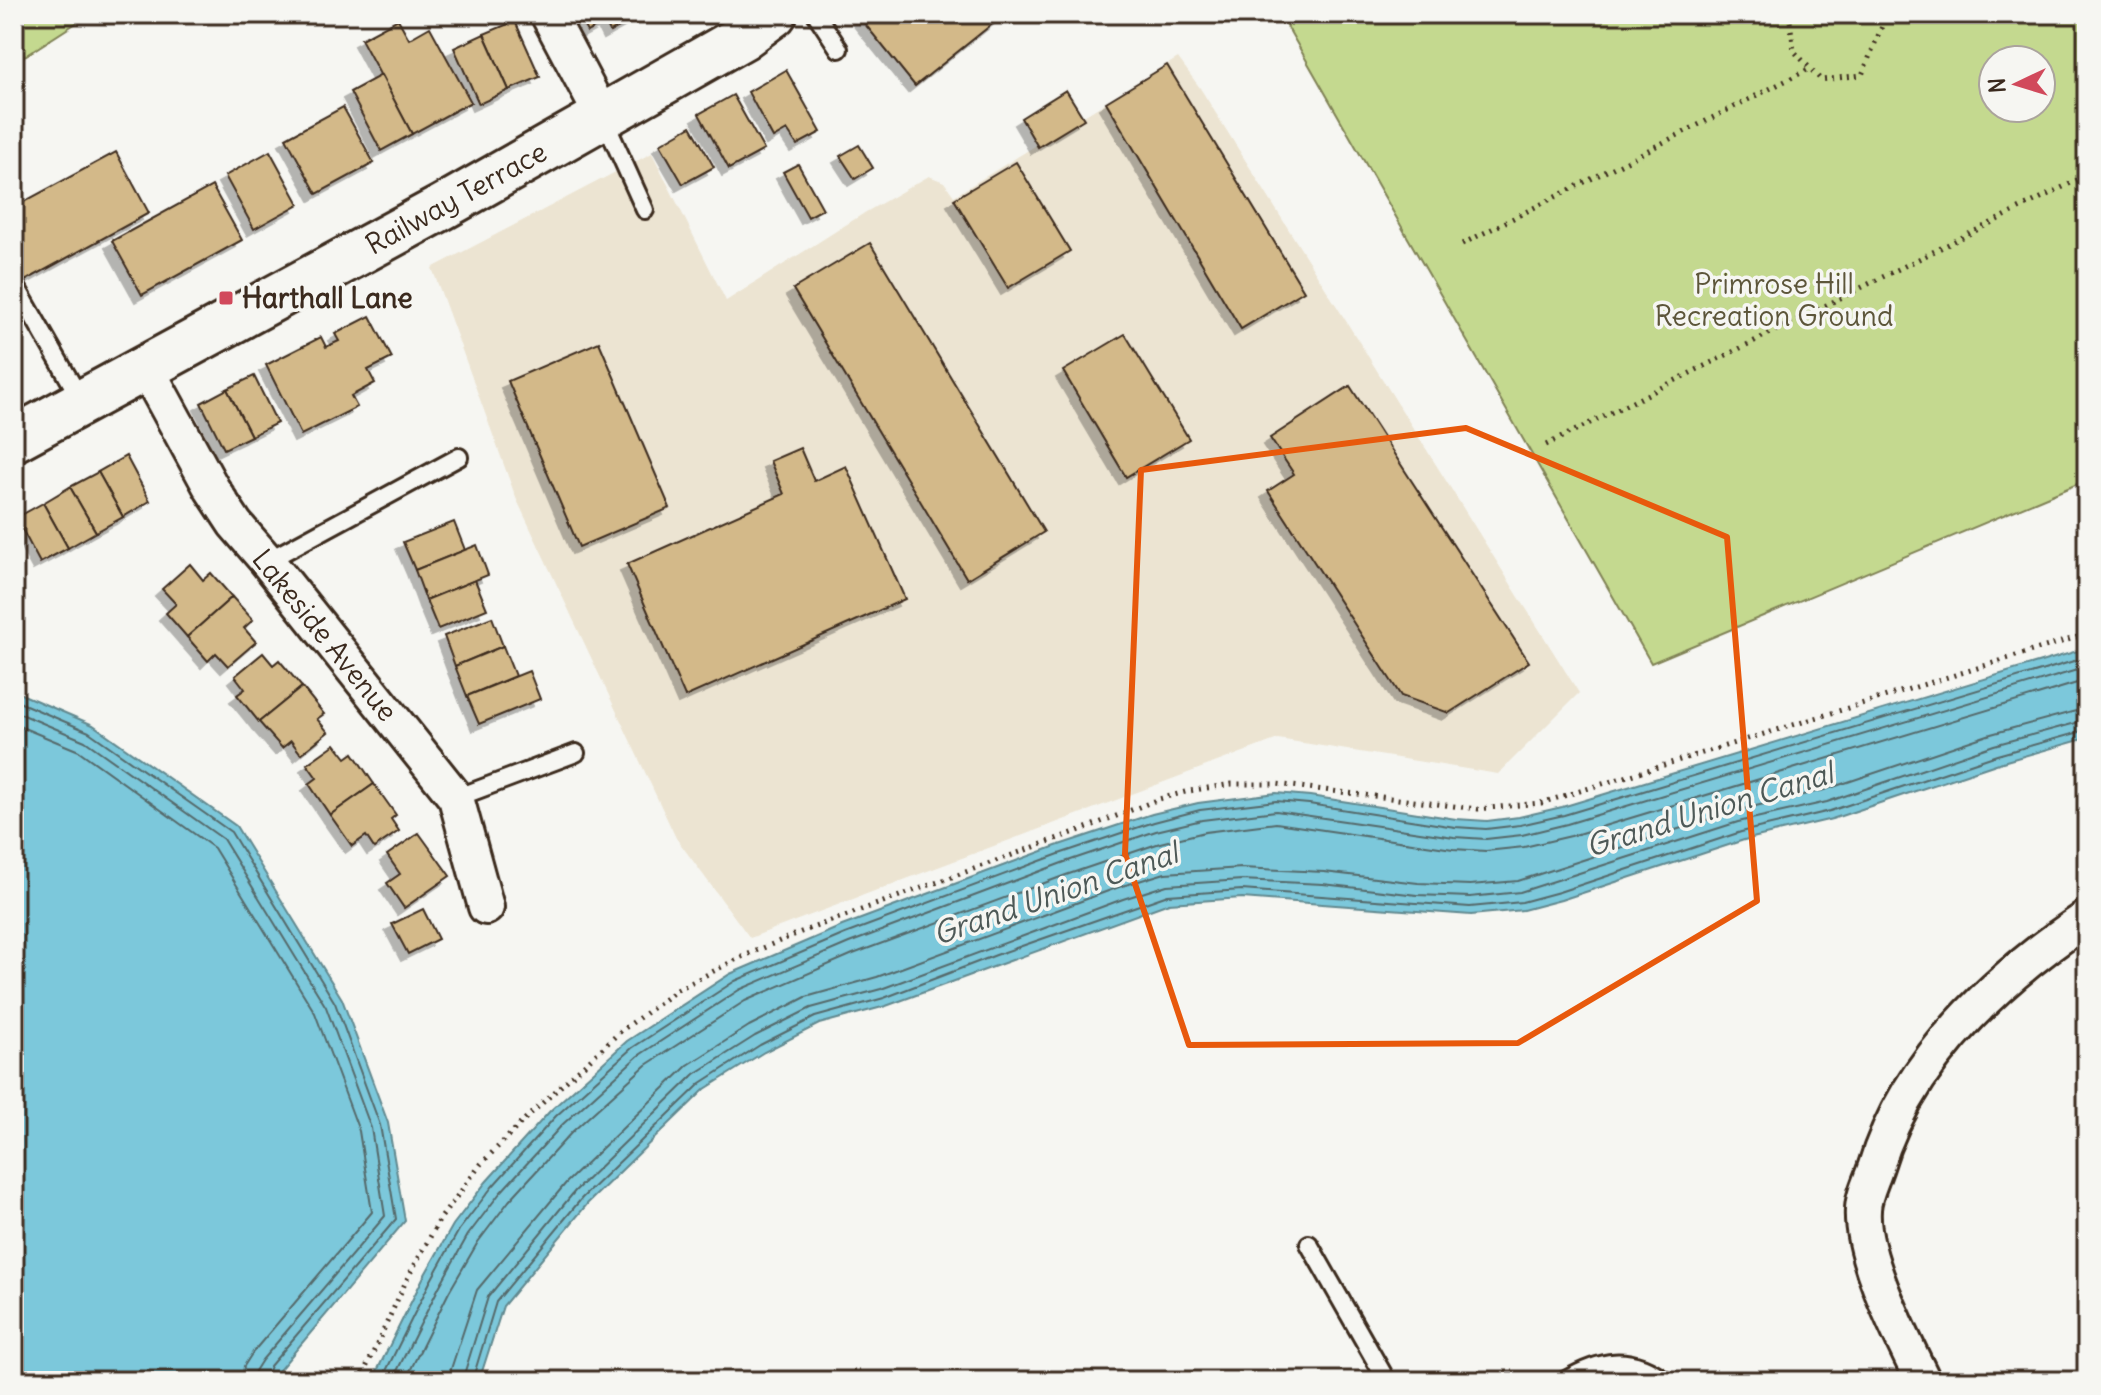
<svg xmlns="http://www.w3.org/2000/svg" width="2101" height="1395" viewBox="0 0 2101 1395" font-family="Delius,sans-serif">
  <style>
    .built { fill: #ece4d2 }
    .green { fill: #c4d98f; stroke: #808256; stroke-width: 2; fill-rule: evenodd }
    .water { fill: #7cc8db; stroke: #62898f; stroke-width: 2 }
    .lines { fill: none; stroke-linecap: round; stroke-linejoin: round }
    .shore { stroke: #55696a; stroke-width: 2 }
    .building { fill: #d3b989; stroke: #3b2a1e; stroke-width: 2; filter: url(#shadow) }
    .lane-casing { stroke: #3b2a1e; stroke-width: 22 }
    .street-casing { stroke: #3b2a1e; stroke-width: 40 }
    .secondary-casing { stroke: #3b2a1e; stroke-width: 50 }
    .path { stroke: #3b2a1e; stroke-width: 5; stroke-dasharray: 2 6; stroke-linecap: butt }
    .lane { stroke: #f6f6f2; stroke-width: 16 }
    .street { stroke: #f6f6f2; stroke-width: 34 }
    .secondary { stroke: #f6f6f2; stroke-width: 44 }
    .marked { fill: none; stroke: #e8590c; stroke-width: 6; stroke-linejoin: round }
    .poi-dot { fill: #d1495b; stroke: #f6f6f2; stroke-width: 3 }
    .labels { text-anchor: middle; dominant-baseline: central; stroke-width: 7; stroke-linejoin: round; paint-order: stroke }
    .street-label { font-size: 28px; fill: #3b2a1e; stroke: #f6f6f2 }
    .park-label { font-size: 28px; fill: #5d563a; stroke: #f6f6f2 }
    .poi-label { font-size: 28px; font-weight: bold; fill: #3b2a1e; stroke: #f6f6f2; text-anchor: start }
    .water-label { font-size: 30px; font-style: italic; fill: #4e5957; stroke: #f6f6f2 }
  </style>
  <defs>
    <filter id="shadow"><feDropShadow dx="-7" dy="7" stdDeviation="0" flood-color="#0004"/></filter>
  </defs>
  <rect width="100%" height="100%" fill="#f6f6f2"/>
  <filter id="ink" filterUnits="userSpaceOnUse"><feTurbulence type="fractalNoise" baseFrequency=".0125" numOctaves="2"/><feDisplacementMap in="SourceGraphic" scale="16" xChannelSelector="R" yChannelSelector="G"/><feConvolveMatrix kernelMatrix="1 2 1 2 8 2 1 2 1" color-interpolation-filters="sRGB"/></filter>
  <g filter="url(#ink)">
    <!-- built -->
    <polygon class="built" points="1178,58 1200,88 1579,693 1498,774 1278,739 750,938 676,838 516,498 432,268 652,153 726,301 866,212 929,176 944,182 954,196"/>
    <!-- green -->
    <g class="green">
      <polygon points="14,14 90,14 14,63"/>
      <path d="M1280,14h807v466l-436,183zM1993,60h48v48h-48z"/>
    </g>
    <!-- water -->
    <g class="water">
      <polygon points="2087,648 2087,738 1999,763 1832,819 1744,840 1561,900 1523,910 1471,915 1242,898 1169,903 886,1006 819,1024 764,1052 705,1089 588,1203 503,1306 479,1381 372,1381 423,1278 453,1225 486,1182 550,1111 627,1041 730,974 842,926 1056,846 1152,814 1198,803 1276,793 1310,796 1456,819 1487,821 1519,817 1562,807"/>
      <polygon points="14,691 93,725 236,826 342,999 388,1123 405,1221 270,1381 14,1381"/>
    </g>
    <g class="lines">
      <!-- shore -->
      <g class="shore">
        <polyline points="14,700 89,732 231,832 335,1003 380,1125 396,1219 270,1366 264,1381"/>
        <polyline points="14,711 85,741 223,839 326,1007 371,1128 385,1216 262,1360 255,1371 254,1381"/>
        <polyline points="14,724 79,751 214,848 315,1013 359,1131 372,1212 253,1352 244,1366 242,1381"/>
        <polyline points="381,1381 430,1282 459,1230 492,1187 556,1116 632,1048 735,981 845,934 1059,854 1154,822 1200,810 1276,801 1309,804 1455,827 1486,829 1520,825 1564,815 2087,657"/>
        <polyline points="392,1381 439,1287 468,1235 500,1193 563,1124 638,1056 739,990 849,943 1062,863 1156,831 1202,820 1276,811 1454,837 1486,839 1522,835 1567,824 2087,667"/>
        <polyline points="405,1381 449,1292 478,1242 509,1201 572,1132 646,1065 745,1001 853,954 1066,875 1160,843 1205,832 1276,823 1453,849 1486,851 1524,847 1571,836 2087,680"/>
        <polyline points="450,1381 451,1369 477,1290 566,1183 688,1065 749,1026 806,997 877,977 1119,887 1165,873 1242,868 1324,872 1418,883 1470,885 1518,881 1734,811 1824,790 1991,734 2087,708"/>
        <polyline points="462,1381 488,1297 575,1191 695,1074 755,1036 811,1008 881,989 1123,899 1167,885 1242,880 1323,884 1417,895 1470,897 1520,892 1738,822 1827,802 1994,745 2087,720"/>
        <polyline points="472,1381 496,1302 582,1198 701,1083 760,1045 815,1017 884,998 996,955 1168,895 1242,890 1470,907 1522,902 1559,892 1741,832 1830,811 1997,755 2087,730"/>
      </g>
    </g>
    <!-- building -->
    <g class="building">
      <polygon points="577,14 642,14 610,32 605,22 587,32"/>
      <polygon points="864,14 999,14 1001,17 915,86 860,18"/>
      <polygon points="398,19 409,39 430,27 471,102 412,134 361,39"/>
      <polygon points="515,21 540,77 509,90 484,34"/>
      <polygon points="484,34 509,90 479,104 454,48"/>
      <polygon points="1167,65 1304,291 1241,329 1106,102"/>
      <polygon points="786,70 821,132 797,145 787,130 773,138 748,92"/>
      <polygon points="381,75 412,134 381,151 350,92"/>
      <polygon points="1066,90 1084,119 1038,147 1021,118"/>
      <polygon points="733,95 764,150 729,169 699,114"/>
      <polygon points="343,107 374,163 317,194 286,138"/>
      <polygon points="691,126 714,167 683,184 660,144"/>
      <polygon points="859,145 873,168 855,179 840,156"/>
      <polygon points="270,151 299,204 254,229 225,176"/>
      <polygon points="116,152 149,213 14,287 14,207"/>
      <polygon points="1016,162 1070,251 1008,288 954,199"/>
      <polygon points="798,164 823,209 808,217 783,172"/>
      <polygon points="212,186 242,240 142,295 112,241"/>
      <polygon points="870,243 1044,532 967,579 793,289"/>
      <polygon points="370,316 392,358 368,370 375,383 351,396 357,407 301,435 266,365 321,337 326,347 339,341 335,334"/>
      <polygon points="1125,334 1189,439 1126,477 1063,371"/>
      <polygon points="599,342 670,508 579,547 508,381"/>
      <polygon points="254,376 277,423 251,436 227,389"/>
      <polygon points="1350,386 1529,662 1449,713 1401,696 1268,491 1294,474 1270,438"/>
      <polygon points="227,389 251,436 224,449 201,403"/>
      <polygon points="800,448 814,481 846,466 905,599 685,697 627,564 784,494 770,461"/>
      <polygon points="126,456 150,501 123,517 98,472"/>
      <polygon points="98,472 123,517 96,532 70,487"/>
      <polygon points="70,487 96,532 68,548 43,503"/>
      <polygon points="43,503 68,548 40,563 16,518"/>
      <polygon points="454,522 465,550 415,570 403,542"/>
      <polygon points="477,545 488,575 426,600 415,570"/>
      <polygon points="190,564 203,580 211,573 232,597 187,637 166,613 176,604 162,589"/>
      <polygon points="475,580 487,609 438,629 426,600"/>
      <polygon points="232,597 253,620 244,628 256,642 228,666 216,653 208,661 187,637"/>
      <polygon points="492,617 503,646 455,666 444,636"/>
      <polygon points="503,646 515,676 467,696 455,666"/>
      <polygon points="263,653 273,665 279,660 302,687 259,722 237,695 245,689 235,676"/>
      <polygon points="529,671 540,699 479,724 467,696"/>
      <polygon points="302,687 324,714 317,719 328,732 301,754 291,741 282,748 259,722"/>
      <polygon points="335,744 346,758 353,753 374,784 330,815 309,784 317,778 307,764"/>
      <polygon points="374,784 396,815 391,819 399,831 374,848 366,836 352,846 330,815"/>
      <polygon points="419,833 450,876 404,908 387,883 400,874 387,855"/>
      <polygon points="423,909 438,939 408,954 392,924"/>
    </g>
    <g class="lines">
      <defs>
        <g id="lane">
          <polyline points="816,14 839,49"/>
          <polyline points="603,117 645,210"/>
          <polyline points="16,286 81,400"/>
          <polyline points="267,561 459,457"/>
          <polyline points="456,798 576,753"/>
          <polyline points="1309,1244 1387,1381"/>
          <path d="M1564,1381c35,-21 66,-28 102,0"/>
        </g>
        <g id="street">
          <polyline points="548,14 602,116"/>
          <polyline points="146,368 212,489 235,524 267,561 456,798 486,907"/>
          <path d="M1923,1381c-21,-44 -63,-124 -60,-171 0,-13 8,-29 12,-41 32,-108 121,-190 212,-251"/>
        </g>
        <polyline id="secondary" points="14,439 443,207 743,37 774,14"/>
      </defs>
      <!-- lane casing -->
      <use href="#lane" class="lane-casing"/>
      <!-- street casing -->
      <use href="#street" class="street-casing"/>
      <!-- secondary casing -->
      <use href="#secondary" class="secondary-casing"/>
      <!-- path -->
      <g class="path">
        <polyline points="1789,14 1794,51 1821,80 1862,75 1887,14"/>
        <polyline points="1462,244 1809,69"/>
        <polyline points="1546,445 2087,175"/>
        <polyline points="360,1381 407,1279 440,1219 481,1164 525,1119 621,1031 677,990 737,959 801,932 1086,828 1159,799 1189,791 1232,784 1276,784 1478,809 1541,803 2087,634"/>
      </g>
      <!-- lane -->
      <use href="#lane" class="lane"/>
      <!-- street -->
      <use href="#street" class="street"/>
      <!-- secondary -->
      <use href="#secondary" class="secondary"/>
    </g>
  </g>
  <!-- marked area -->
  <path class="marked" d="M1466,428l261,109 30,364 -239,142 -329,2 -64,-191 16,-384z"/>
  <!-- markers -->
  <rect class="poi-dot" x="218" y="290" width="16" height="16" rx="4"/>
  <g class="labels">
    <!-- street labels -->
    <g class="street-label">
      <text transform="translate(456 198) rotate(-29)">Railway Terrace</text>
      <text transform="translate(325 635) rotate(51)">Lakeside Avenue</text>
    </g>
    <!-- park labels -->
    <g class="park-label">
      <text x="1774" y="284">Primrose Hill<tspan x="1774" dy="32">Recreation Ground</tspan></text>
    </g>
    <!-- poi labels -->
    <g class="poi-label">
      <text x="242" y="298">Harthall Lane</text>
    </g>
    <!-- water labels -->
    <g class="water-label">
      <text transform="translate(1709 809) rotate(-17)">Grand Union Canal</text>
      <text transform="translate(1055 893) rotate(-19)">Grand Union Canal</text>
    </g>
  </g>
  <!-- margin -->
  <rect width="2101" height="1395" fill="none" stroke="#f6f6f2" stroke-width="48"/>
  <rect x="24" y="24" width="2053" height="1347" fill="none" stroke="#3b2a1e" stroke-width="3" filter="url(#ink)"/>
  <!-- north arrow -->
  <g transform="translate(2017 84) rotate(266)"><circle r="38" fill="#f6f6f2" stroke="#aba49d" stroke-width="2"/>
  <path d="M0-6L14 30L0 20L-14 30Z" fill="#d1495b"/>
  <text y="-12" font-size="22" font-weight="bold" text-anchor="middle" fill="#3b2a1e">N</text>
  </g>
</svg>
